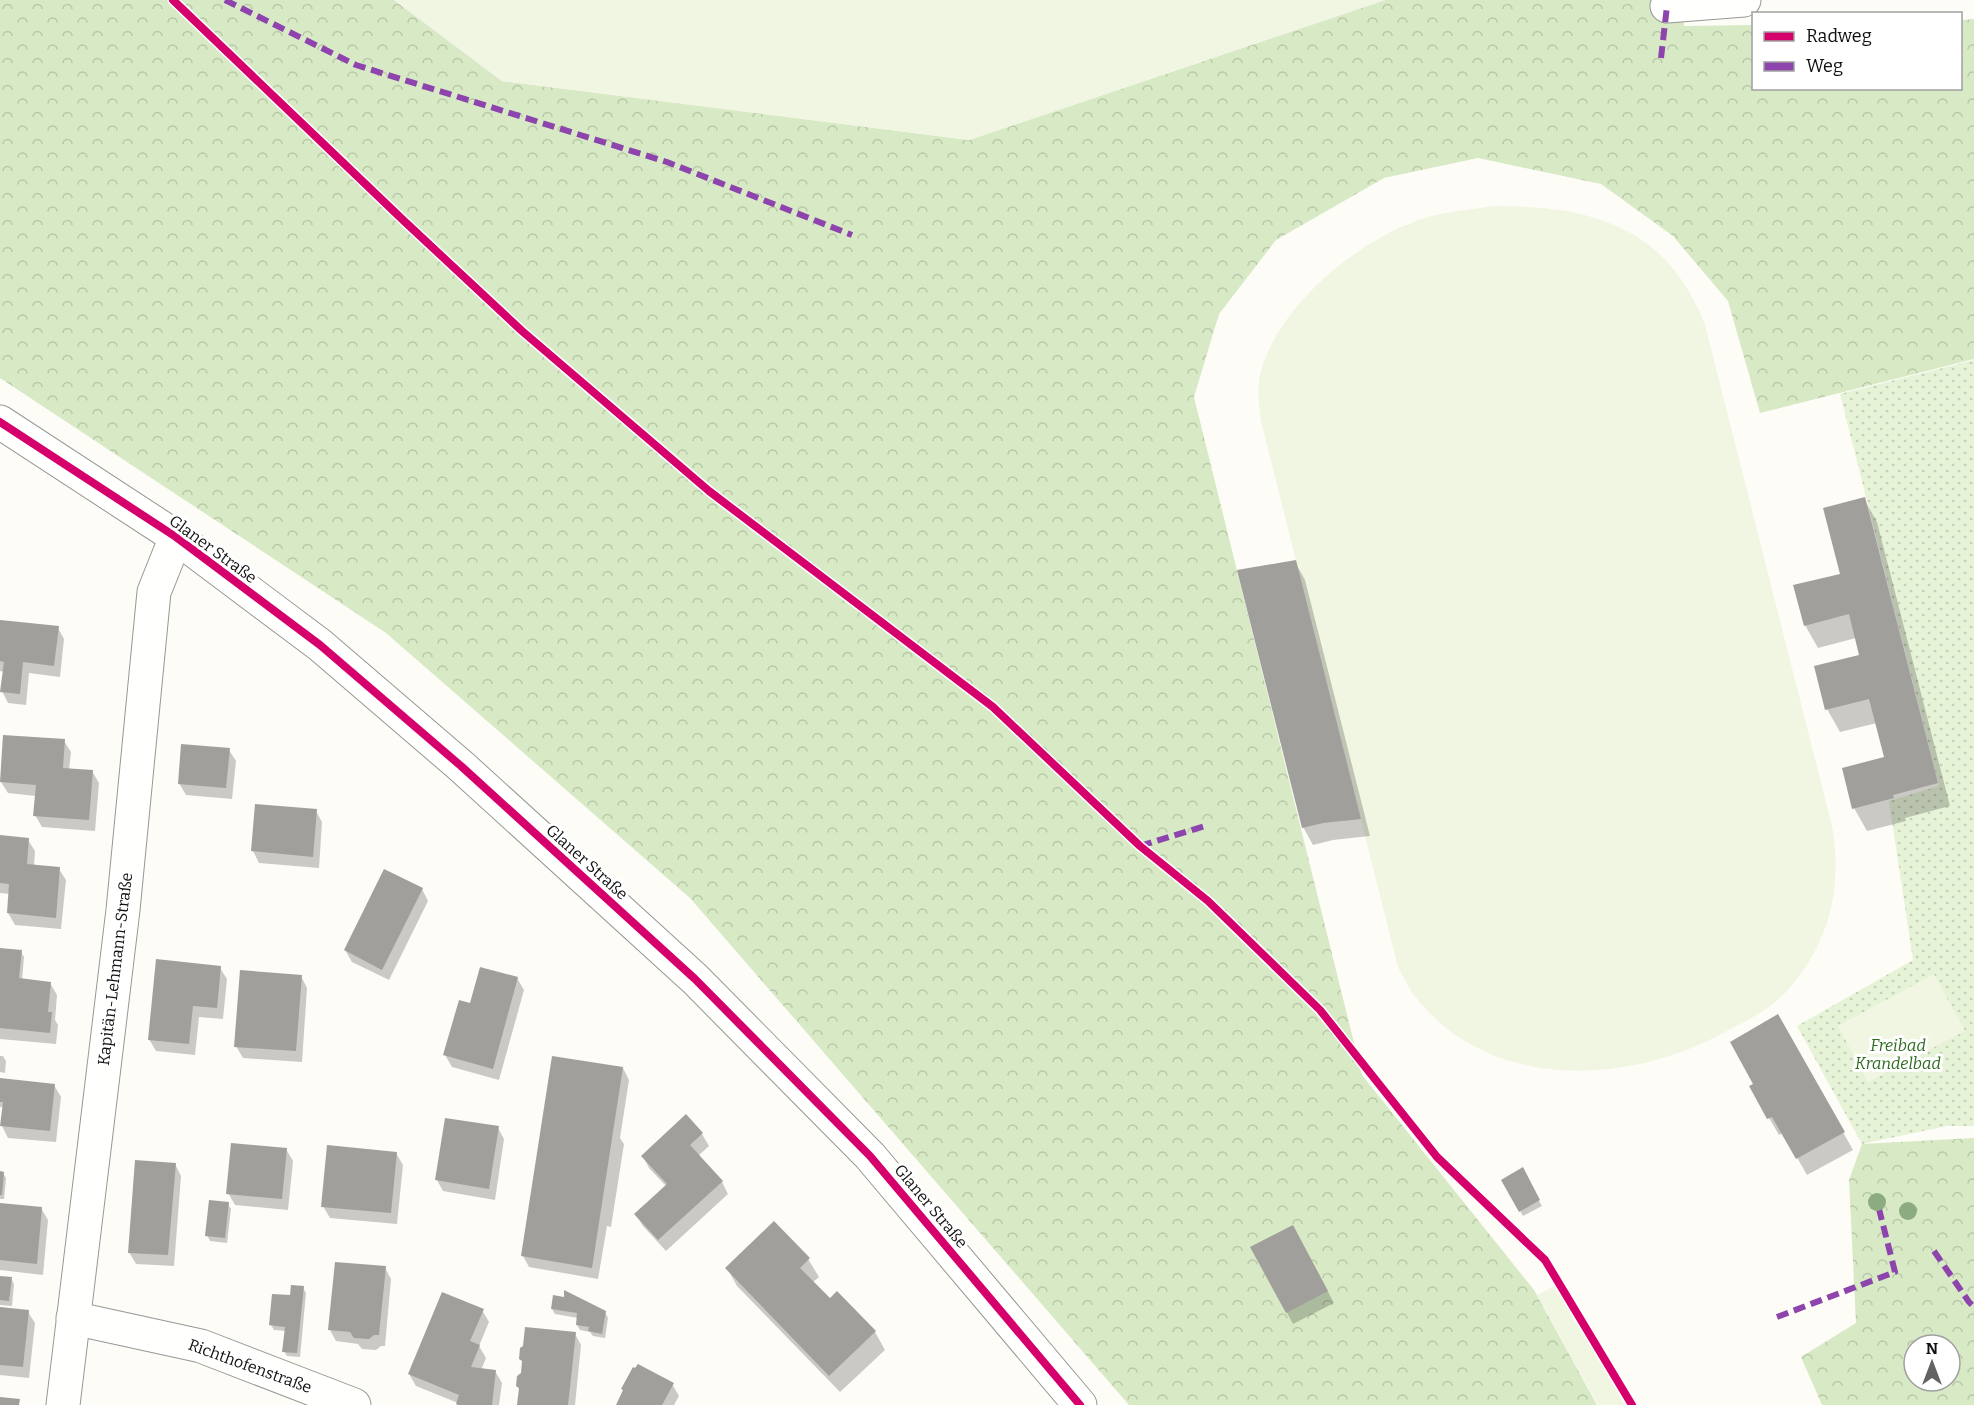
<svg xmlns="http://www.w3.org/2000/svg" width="1974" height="1405" viewBox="0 0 1974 1405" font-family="Bitter,serif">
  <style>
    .forest { fill: url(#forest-crowns); fill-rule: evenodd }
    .park { fill: url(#park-dots) }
    .pitch { fill: #f0f6e1 }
    .shadow { fill: #0003 }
    .building { fill: #a19f9c }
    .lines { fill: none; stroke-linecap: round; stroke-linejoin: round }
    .minor-casing { stroke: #979795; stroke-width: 35 }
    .minor { stroke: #fffffe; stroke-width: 33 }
    .quiet { stroke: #8e44ad; stroke-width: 6; stroke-dasharray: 12 6; stroke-linecap: butt }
    .cycleway-casing { stroke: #fff; stroke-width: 11 }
    .cycleway { stroke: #d6006c; stroke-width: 8 }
    .tree { fill: #8cac80 }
    .labels { text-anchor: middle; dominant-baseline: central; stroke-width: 6; stroke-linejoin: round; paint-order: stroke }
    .street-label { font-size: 16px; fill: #111; stroke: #fff }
    .park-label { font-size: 16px; font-style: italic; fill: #2f6b1f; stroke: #fff }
  </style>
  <defs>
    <pattern id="forest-crowns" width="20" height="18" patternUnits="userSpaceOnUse" patternTransform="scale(1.5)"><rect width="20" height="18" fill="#d8eac5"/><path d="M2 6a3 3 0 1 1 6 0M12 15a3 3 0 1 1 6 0" fill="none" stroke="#b8c8a8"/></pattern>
    <pattern id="park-dots" width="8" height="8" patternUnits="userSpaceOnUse" patternTransform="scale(1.5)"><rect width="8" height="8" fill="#e7f3d7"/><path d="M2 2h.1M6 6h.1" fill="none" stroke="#c5cfb8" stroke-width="1.8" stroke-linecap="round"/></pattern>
  </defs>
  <rect width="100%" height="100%" fill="#fdfcf7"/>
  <!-- forest -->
  <g class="forest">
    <polygon points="0,0 394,0 502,81 969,140 1385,0 1683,0 1684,26 1753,25 1754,88 1960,88 1961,20 1974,19 1974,359 1760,413 1728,301 1673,236 1601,184 1478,158 1384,178 1276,240 1219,314 1194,397 1362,1075 1534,1290 1597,1405 1129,1405 690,898 386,633 0,378"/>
    <path d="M1974,1138v267h-152l-21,-48 55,-34 -7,-143 13,-36zM1914,1345h36v36h-36z"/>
  </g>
  <!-- park -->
  <polygon class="park" points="1974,360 1974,1126 1947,1126 1862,1144 1797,1026 1913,960 1889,801 1939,786 1840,394"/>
  <!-- pitch -->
  <g class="pitch">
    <polygon points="394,0 1385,0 969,140 502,81"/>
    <path d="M1496,206c97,0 171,21 209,119l127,501c11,63 -3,120 -48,168 -16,17 -40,28 -61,39 -99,54 -240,58 -312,-42 -5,-8 -9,-17 -13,-24l-137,-546c-2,-15 -4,-31 -1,-46 17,-70 101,-138 168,-158 22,-6 45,-8 68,-11z"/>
    <polygon points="1934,974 1965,1031 1868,1082 1838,1026"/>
    <polygon points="1557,1285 1625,1405 1598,1405 1537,1295"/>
  </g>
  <!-- shadow -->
  <g class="shadow">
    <polygon points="1864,499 1877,522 1950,806 1905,818 1906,821 1867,831 1854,808 1886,758 1877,723 1840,732 1827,709 1861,656 1856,638 1818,648 1805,625 1841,575"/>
    <polygon points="1295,562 1305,580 1370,836 1333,840 1313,845 1303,827"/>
    <polygon points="0,621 58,628 64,639 60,677 29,673 26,705 8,703 2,691 4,672 0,671"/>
    <polygon points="64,741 71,752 69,770 92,771 99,783 95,831 42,827 35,815 36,796 8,793 1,782"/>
    <polygon points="229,750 236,761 232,799 186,795 179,783"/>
    <polygon points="316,811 322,822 319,868 259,863 253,851"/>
    <polygon points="0,837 28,840 35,851 34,866 59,869 66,880 61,929 15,925 8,913 10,894 0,893"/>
    <polygon points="422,889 428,901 389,980 352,962 345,950"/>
    <polygon points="0,950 21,952 24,957 22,980 50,983 57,995 55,1020 58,1025 56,1044 0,1039"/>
    <polygon points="220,968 227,979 223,1019 199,1017 195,1055 156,1051 149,1039"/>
    <polygon points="301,976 307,988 302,1062 243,1058 236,1046"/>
    <polygon points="517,978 524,990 499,1080 452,1067 445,1055 471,1005"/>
    <polygon points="1778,1016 1853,1150 1807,1175 1783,1133 1779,1135 1751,1087 1755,1084"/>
    <polygon points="0,1056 3,1056 6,1061 5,1073 0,1072"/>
    <polygon points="623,1068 629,1080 620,1138 624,1144 611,1227 607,1226 598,1279 529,1267 523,1256"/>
    <polygon points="0,1080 54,1085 61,1097 56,1142 8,1138 2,1126 4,1107 0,1107"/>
    <polygon points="686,1116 702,1134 709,1146 698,1156 722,1182 728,1194 666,1251 643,1226 636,1215 667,1187 649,1168 643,1156"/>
    <polygon points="498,1128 504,1139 495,1200 443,1191 437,1180"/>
    <polygon points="286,1149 293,1161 288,1210 235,1205 228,1193"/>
    <polygon points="396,1153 403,1165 397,1224 330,1218 323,1206"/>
    <polygon points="175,1164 181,1176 174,1266 136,1264 129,1252"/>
    <polygon points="1522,1170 1542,1206 1523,1216 1503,1180"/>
    <polygon points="0,1173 3,1173 6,1178 4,1199 0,1199"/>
    <polygon points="0,1204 41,1208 48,1220 43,1275 0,1270"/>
    <polygon points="228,1204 231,1209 227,1243 210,1241 207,1235"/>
    <polygon points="1299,1238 1334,1303 1293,1324 1252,1248"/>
    <polygon points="808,1259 819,1277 813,1282 830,1300 875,1332 885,1350 840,1392 737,1286 727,1268"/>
    <polygon points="385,1268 391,1279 385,1346 381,1346 376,1350 362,1349 358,1344 336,1341 330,1330"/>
    <polygon points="0,1277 11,1278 14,1284 12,1306 0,1305"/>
    <polygon points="303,1288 306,1293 300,1357 287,1356 284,1351 286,1331 274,1330 271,1325 292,1297"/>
    <polygon points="0,1309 28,1312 35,1323 29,1378 0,1375"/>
    <polygon points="552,1309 605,1312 608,1318 605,1338 593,1336 590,1332 580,1330 577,1325 578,1318 555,1314"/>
    <polygon points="482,1310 489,1322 479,1346 486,1358 481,1370 495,1371 502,1383 499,1405 458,1405 458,1403 416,1386 409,1374"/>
    <polygon points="575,1334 581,1345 575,1405 518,1405 520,1390 517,1386"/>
    <polygon points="672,1384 679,1396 674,1405 617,1405 624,1392"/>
  </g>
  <!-- building -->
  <g class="building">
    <polygon points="1865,497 1938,783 1893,795 1894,798 1852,809 1842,768 1884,757 1869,699 1825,710 1814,666 1859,655 1849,614 1804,626 1793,585 1840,574 1823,508"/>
    <polygon points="1296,560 1361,819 1323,823 1302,828 1237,570"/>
    <polygon points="0,620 59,626 54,666 23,662 20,694 0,692 4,662 0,661"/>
    <polygon points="3,735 65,739 63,768 93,770 89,820 33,816 36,785 0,782"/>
    <polygon points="181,744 230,748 226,788 178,784"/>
    <polygon points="255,804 317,809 313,857 251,851"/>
    <polygon points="0,835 29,838 27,864 60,867 56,918 7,913 9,884 0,883"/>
    <polygon points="384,869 423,888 382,970 344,950"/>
    <polygon points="0,948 22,950 19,978 51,982 48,1012 52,1012 50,1033 0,1028"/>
    <polygon points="156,959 221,966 217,1008 193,1006 189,1044 148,1040"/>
    <polygon points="480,967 518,977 493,1069 443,1055 459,1000 470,1003"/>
    <polygon points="240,970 302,975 296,1051 234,1047"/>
    <polygon points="1778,1014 1845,1132 1796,1159 1772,1117 1767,1119 1749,1086 1753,1084 1730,1042"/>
    <polygon points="552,1056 623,1067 592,1268 521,1256"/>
    <polygon points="0,1078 55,1084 50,1131 0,1126 3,1102 0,1102"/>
    <polygon points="686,1114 703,1133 690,1145 723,1181 658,1240 634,1214 667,1184 641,1156"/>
    <polygon points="445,1118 499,1126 489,1189 435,1180"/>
    <polygon points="231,1143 287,1148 282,1199 226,1194"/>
    <polygon points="327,1145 397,1152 391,1213 321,1207"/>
    <polygon points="135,1160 176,1163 168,1255 128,1253"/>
    <polygon points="1523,1167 1540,1200 1519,1212 1501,1180"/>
    <polygon points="0,1171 4,1172 2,1195 0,1195"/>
    <polygon points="209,1200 229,1202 225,1238 205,1236"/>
    <polygon points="0,1203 42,1207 37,1264 0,1260"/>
    <polygon points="774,1221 810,1258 800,1268 830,1298 837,1291 876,1331 829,1376 725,1268"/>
    <polygon points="1293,1225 1328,1291 1286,1313 1250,1247"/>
    <polygon points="335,1262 386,1266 379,1335 374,1335 369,1339 354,1338 350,1332 328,1330"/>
    <polygon points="0,1276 12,1277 9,1301 0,1300"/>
    <polygon points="291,1285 304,1286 297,1353 282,1352 285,1327 269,1325 272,1294 290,1295"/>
    <polygon points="564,1290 606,1311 602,1334 588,1331 589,1327 576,1325 577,1313 551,1309 553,1295 564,1297"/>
    <polygon points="442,1292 484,1309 470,1341 480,1345 471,1367 496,1370 492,1405 458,1405 456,1404 459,1395 408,1374"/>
    <polygon points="0,1307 29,1310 23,1367 0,1365"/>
    <polygon points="525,1327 576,1332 568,1405 517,1405 519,1388 516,1386 517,1376 521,1373 522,1361 519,1359 520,1348 523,1346"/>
    <polygon points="638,1364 674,1383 662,1405 616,1405 623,1390 621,1389 633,1367 635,1368"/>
    <polygon points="0,1397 20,1399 19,1405 0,1405"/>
  </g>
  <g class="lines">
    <defs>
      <g id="minor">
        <polyline points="1667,6 1744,0"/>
        <polyline points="0,422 176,537 320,645 461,766 695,979 870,1156 1080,1405"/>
        <polyline points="73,1318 201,1346 354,1405"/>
        <polyline points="63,1405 123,910 154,592 176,537"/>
      </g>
    </defs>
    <!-- minor casing -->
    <use href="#minor" class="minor-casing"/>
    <!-- minor -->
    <use href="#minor" class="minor"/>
    <!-- quiet -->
    <g class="quiet">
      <polyline points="225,0 356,65 667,162 852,235"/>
      <polyline points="1661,58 1667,6"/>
      <polyline points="1140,846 1205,826"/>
      <polyline points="1934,1251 1969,1302 1974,1307"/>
      <polyline points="1777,1317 1895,1272 1878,1205"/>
    </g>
    <defs>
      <g id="cycleway">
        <polyline points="173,0 403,220 522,331 709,491 993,707 1140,846 1208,901 1320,1010 1437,1157 1545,1260 1632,1405"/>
        <polyline points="0,422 176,537 320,645 461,766 695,979 870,1156 1080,1405"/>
      </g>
    </defs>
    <!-- cycleway casing -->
    <use href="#cycleway" class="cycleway-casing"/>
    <!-- cycleway -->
    <use href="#cycleway" class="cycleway"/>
  </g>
  <!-- trees -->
  <g class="tree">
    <circle cx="1877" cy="1202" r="9"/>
    <circle cx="1908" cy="1211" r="9"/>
  </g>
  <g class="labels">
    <!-- street labels -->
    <g class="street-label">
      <text transform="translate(213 549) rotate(36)">Glaner Straße</text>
      <text transform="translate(587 862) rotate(42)">Glaner Straße</text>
      <text transform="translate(115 969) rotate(-83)">Kapitän-Lehmann-Straße</text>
      <text transform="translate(931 1206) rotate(50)">Glaner Straße</text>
      <text transform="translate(250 1366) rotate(20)">Richthofenstraße</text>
    </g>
    <!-- park labels -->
    <g class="park-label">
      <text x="1898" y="1045">Freibad<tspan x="1898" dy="18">Krandelbad</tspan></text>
    </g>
  </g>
  <!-- legend -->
  <rect x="1752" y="12" width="210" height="78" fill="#ffffff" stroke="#a0a0a0" stroke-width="1.5"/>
  <rect x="1764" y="32" width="30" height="9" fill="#d6006c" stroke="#a0a0a0" stroke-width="1.5"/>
  <text x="1806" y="42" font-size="18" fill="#111111">Radweg</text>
  <rect x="1764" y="62" width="30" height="9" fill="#8e44ad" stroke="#a0a0a0" stroke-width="1.5"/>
  <text x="1806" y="72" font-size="18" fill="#111111">Weg</text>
  <!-- north arrow -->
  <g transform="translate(1932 1363)"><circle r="28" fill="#ffffff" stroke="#a0a0a0" stroke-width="1.5"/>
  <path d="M0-4.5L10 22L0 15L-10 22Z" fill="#646362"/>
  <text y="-9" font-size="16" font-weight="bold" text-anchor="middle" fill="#111111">N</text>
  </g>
</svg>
